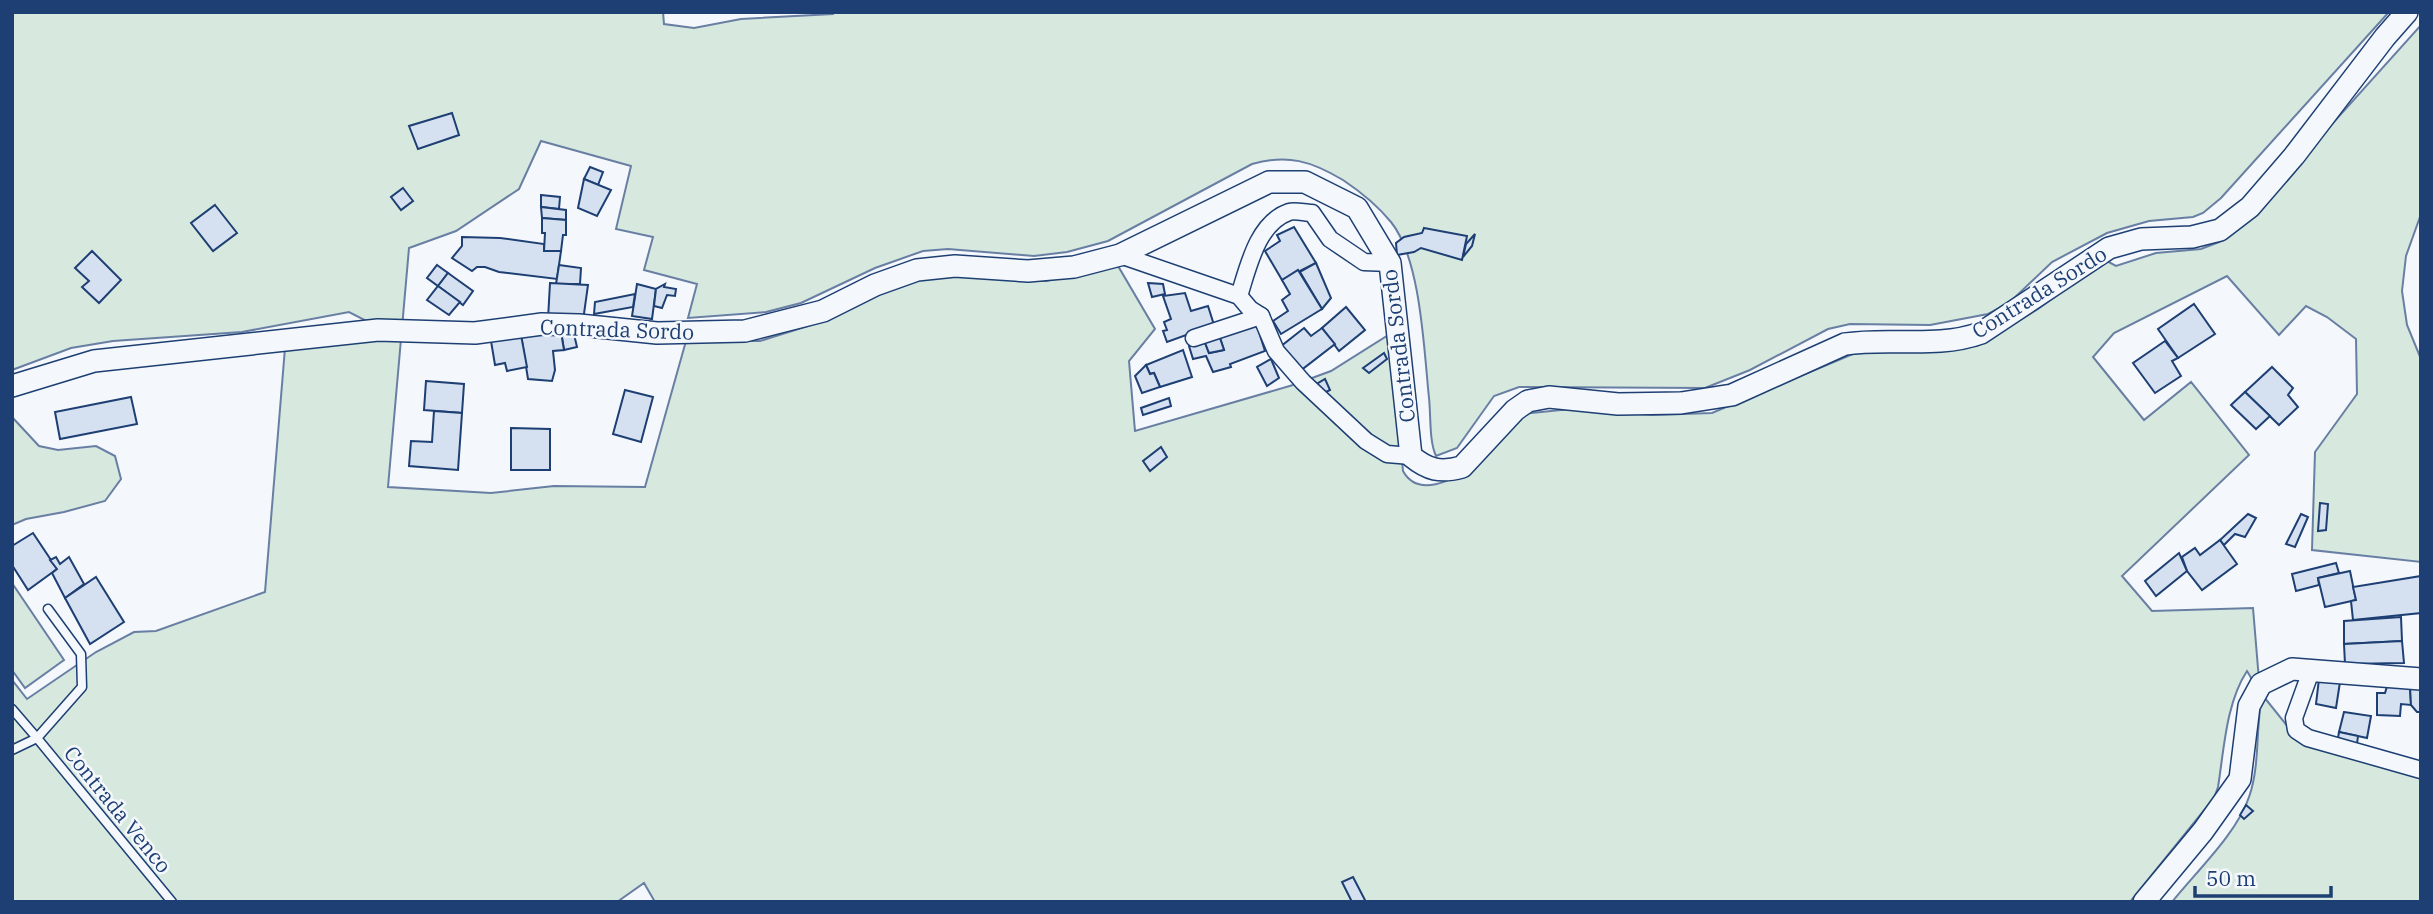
<svg xmlns="http://www.w3.org/2000/svg" width="2433" height="914" viewBox="0 0 2433 914" font-family="'IBM Plex Serif',serif">
  <style>
    .green { fill: #d7e8df; stroke: #687fa3; stroke-width: 2 }
    .building { fill: #d5e0f0; stroke: #1d3f73; stroke-width: 2 }
    .lines { fill: none; stroke-linecap: round; stroke-linejoin: round }
    .service-casing { stroke: #1d3f73; stroke-width: 11 }
    .minor-casing { stroke: #1d3f73; stroke-width: 19 }
    .tertiary-casing { stroke: #1d3f73; stroke-width: 24 }
    .service { stroke: #f4f7fb; stroke-width: 8 }
    .minor { stroke: #f4f7fb; stroke-width: 16 }
    .tertiary { stroke: #f4f7fb; stroke-width: 21 }
    .labels { text-anchor: middle; dominant-baseline: central; stroke-width: 5; stroke-linejoin: round; paint-order: stroke }
    .street-label { font-size: 21px; fill: #1d3f73; stroke: #f4f7fb }
  </style>
  <rect width="100%" height="100%" fill="#f4f7fb"/>
  <!-- green -->
  <g class="green">
    <path d="M12,12h651l1,12 30,4 47,-9 92,-5 1,-2h1555l-168,186 -18,15 -10,4 -44,4 -42,12 -55,29 -43,41 -21,11 -58,11 -80,-1 -22,5 -78,41 -45,18 -186,-1 -25,9 -37,52 -21,8c-7,-15 -5,-40 -7,-58 -5,-47 -8,-139 -38,-176 -14,-17 -30,-30 -48,-42 -32,-19 -55,-26 -91,-16l-144,77 -41,11 -33,4 -86,-7 -25,2 -48,17 -74,35 -35,9 -78,6 9,-34 -53,-14 9,-33 -37,-8 15,-63 -90,-25 -22,48 -63,42 -47,17 -21,239 103,6 63,-7 91,1 41,-146h74l70,-22 70,-39 63,-5 83,6 72,-15 37,63 -26,32 6,70 158,-46 38,-14 59,-37 13,137c18,33 68,0 85,-18 12,-13 22,-26 33,-39l50,-5 81,6 60,-2 148,-62 117,-5 61,-37 67,-49 11,6 40,-13 45,-4 18,-7 25,-20 177,-197v189l-15,42 -4,35 5,34 14,34v203l-109,-12 3,-98 42,-58 -1,-55 -29,-22 -21,-11 -27,29 -52,-59 -113,57 -21,24 51,63 47,-38 58,73 -127,121 30,35 101,-3 7,84 37,46 124,39v125h-249c23,-29 66,-70 77,-105 7,-19 8,-44 9,-64 2,-31 6,-35 -11,-62 -21,32 -23,79 -29,116l-4,11 -84,104h-1475l-11,-19 -27,19h-605v-222l15,19 69,-47 38,-20 22,-1 109,-39 20,-244 115,-10 -51,-26 -107,20 -129,9 -42,7 -59,22z"/>
    <polygon points="12,417 39,446 58,450 96,446 115,456 121,479 105,501 64,512 26,519 12,525"/>
    <polygon points="12,583 64,660 25,688 12,670"/>
  </g>
  <!-- building -->
  <g class="building">
    <polygon points="452,113 459,135 418,149 409,126"/>
    <polygon points="590,167 603,172 598,185 584,179"/>
    <polygon points="584,179 611,190 597,216 578,208"/>
    <polygon points="403,188 413,201 401,210 391,197"/>
    <polygon points="541,195 560,197 559,209 541,207"/>
    <polygon points="215,205 237,233 213,251 191,223"/>
    <polygon points="541,207 566,210 566,220 542,218"/>
    <polygon points="542,218 566,220 566,235 563,235 561,251 544,251 545,233 542,233"/>
    <polygon points="1294,227 1316,263 1282,280 1265,251 1280,241 1277,235"/>
    <polygon points="1424,228 1467,236 1462,260 1421,248 1414,252 1397,255 1396,243 1404,237 1422,233"/>
    <polygon points="1475,234 1472,246 1463,257 1466,244"/>
    <polygon points="462,237 500,238 544,244 544,251 561,251 557,279 499,272 485,267 477,267 472,271 452,258 462,246"/>
    <polygon points="92,251 121,280 99,303 82,287 89,281 75,268"/>
    <polygon points="1316,263 1331,298 1322,309 1300,272"/>
    <polygon points="437,265 448,273 438,286 427,278"/>
    <polygon points="559,265 581,268 580,284 556,284"/>
    <polygon points="1298,270 1322,309 1281,334 1273,321 1288,311 1282,300 1290,294 1282,280"/>
    <polygon points="448,273 473,291 463,305 438,286"/>
    <polygon points="550,283 588,285 583,321 548,319"/>
    <polygon points="1148,283 1163,284 1165,294 1152,297"/>
    <polygon points="637,284 656,289 652,319 632,316"/>
    <polygon points="665,284 664,287 676,289 675,296 667,295 662,308 654,306 656,289"/>
    <polygon points="438,286 460,302 449,315 427,300"/>
    <polygon points="1185,293 1191,311 1208,306 1214,325 1167,342 1163,331 1167,330 1164,322 1171,319 1163,296"/>
    <polygon points="635,294 633,307 594,314 595,302"/>
    <polygon points="2194,304 2215,334 2178,358 2158,329"/>
    <polygon points="1346,307 1365,330 1339,351 1322,328"/>
    <polygon points="1257,326 1265,351 1230,364 1231,367 1213,372 1206,356 1193,359 1189,346 1204,340 1209,353 1224,350 1219,335"/>
    <polygon points="1304,328 1311,336 1322,328 1335,344 1300,371 1280,347"/>
    <polygon points="573,330 577,347 564,350 561,332"/>
    <polygon points="561,332 564,350 553,351 555,370 552,381 528,379 521,335"/>
    <polygon points="521,335 527,367 507,371 505,363 495,365 491,341"/>
    <polygon points="1219,335 1224,350 1209,353 1204,340"/>
    <polygon points="2165,341 2178,358 2172,361 2181,376 2155,393 2133,363"/>
    <polygon points="1183,350 1192,377 1160,387 1154,373 1150,374 1146,365"/>
    <polygon points="1384,353 1387,359 1369,373 1363,368"/>
    <polygon points="1271,359 1279,378 1267,386 1257,367"/>
    <polygon points="1146,365 1150,374 1154,373 1160,387 1142,393 1135,376"/>
    <polygon points="2272,367 2293,388 2288,395 2298,407 2279,425 2245,392"/>
    <polygon points="1325,379 1330,390 1320,395 1315,385"/>
    <polygon points="426,381 464,384 462,413 424,410"/>
    <polygon points="625,390 653,397 641,442 613,434"/>
    <polygon points="2245,392 2270,416 2256,429 2231,405"/>
    <polygon points="131,397 137,424 60,439 55,412"/>
    <polygon points="1169,398 1171,406 1143,415 1141,408"/>
    <polygon points="434,411 462,413 458,470 409,466 411,441 432,442"/>
    <polygon points="511,428 550,429 550,470 511,470"/>
    <polygon points="1161,447 1167,457 1150,471 1143,461"/>
    <polygon points="2320,503 2328,504 2326,530 2318,531"/>
    <polygon points="2248,514 2256,518 2245,537 2235,534 2224,545 2220,540"/>
    <polygon points="2301,514 2308,517 2295,547 2286,544"/>
    <polygon points="33,533 57,569 28,590 12,565 12,546"/>
    <polygon points="2220,540 2237,564 2202,590 2187,571 2182,557 2195,548 2200,555"/>
    <polygon points="2179,553 2187,571 2156,596 2145,581"/>
    <polygon points="56,557 60,564 69,557 84,584 65,598 52,573 57,569 50,560"/>
    <polygon points="2336,563 2339,573 2318,578 2319,585 2296,591 2292,574"/>
    <polygon points="2350,571 2356,600 2325,607 2318,578"/>
    <polygon points="2421,576 2421,613 2353,620 2351,601 2356,600 2353,587"/>
    <polygon points="96,577 124,622 90,644 65,598"/>
    <polygon points="2401,617 2402,641 2344,644 2344,621"/>
    <polygon points="2402,641 2404,663 2345,664 2344,644"/>
    <polygon points="2319,679 2340,682 2336,708 2316,704"/>
    <polygon points="2388,683 2410,687 2411,705 2401,704 2400,716 2377,715 2377,693 2385,693"/>
    <polygon points="2421,685 2421,712 2417,712 2411,705 2410,687"/>
    <polygon points="2344,712 2371,716 2367,738 2339,732"/>
    <polygon points="2339,732 2358,736 2357,744 2338,738"/>
    <polygon points="2246,805 2253,811 2244,819 2240,815"/>
    <polygon points="1353,877 1366,902 1352,902 1342,882"/>
  </g>
  <g class="lines">
    <defs>
      <g id="service">
        <polyline points="48,609 81,654 82,687 37,738 172,902"/>
        <polyline points="12,709 37,738 12,750"/>
      </g>
      <g id="minor">
        <polyline points="1120,255 1239,296 1250,309 1261,316 1276,351 1303,382 1366,441 1387,454 1411,456"/>
        <path d="M1239,296c9,-28 18,-73 50,-84 6,-2 16,1 23,1l18,26 34,23 26,1"/>
        <polyline points="1194,338 1261,316"/>
        <polyline points="2311,671 2294,718 2296,730 2308,738 2421,770"/>
      </g>
      <g id="tertiary">
        <path d="M12,386l82,-25 284,-31 97,3 67,-9 37,1 78,8 88,-2 78,-20 52,-26 42,-15 38,-4 73,5 46,-4 46,-12 149,-73h36l52,26 33,55 21,193c17,14 29,17 51,11l53,-57 13,-9 21,-4 69,7 63,-1 51,-8 113,-51c46,-7 91,5 136,-11l128,-85 32,-9 51,-2 28,-7 30,-23 44,-51 91,-119 22,-25"/>
        <polyline points="2144,902 2203,831 2240,779 2249,706 2261,684 2292,669 2421,679"/>
      </g>
    </defs>
    <!-- service casing -->
    <use href="#service" class="service-casing"/>
    <!-- minor casing -->
    <use href="#minor" class="minor-casing"/>
    <!-- tertiary casing -->
    <use href="#tertiary" class="tertiary-casing"/>
    <!-- service -->
    <use href="#service" class="service"/>
    <!-- minor -->
    <use href="#minor" class="minor"/>
    <!-- tertiary -->
    <use href="#tertiary" class="tertiary"/>
  </g>
  <g class="labels">
    <!-- street labels -->
    <g class="street-label">
      <text transform="translate(2039 292) rotate(-32)">Contrada Sordo</text>
      <text transform="translate(617 329) rotate(2)">Contrada Sordo</text>
      <text transform="translate(1398 346) rotate(-97)">Contrada Sordo</text>
      <text transform="translate(118 809) rotate(51)">Contrada Venco</text>
    </g>
  </g>
  <!-- border -->
  <rect width="2433" height="914" fill="none" stroke="#1d3f73" stroke-width="28"/>
  <!-- scale -->
  <path d="M2195 886v10h136v-10" fill="none" stroke="#1d3f73" stroke-width="3.5"/>
  <text x="2206" y="886" font-size="21" fill="#1d3f73" stroke="#f4f7fb" stroke-width="5" paint-order="stroke">50 m</text>
</svg>
